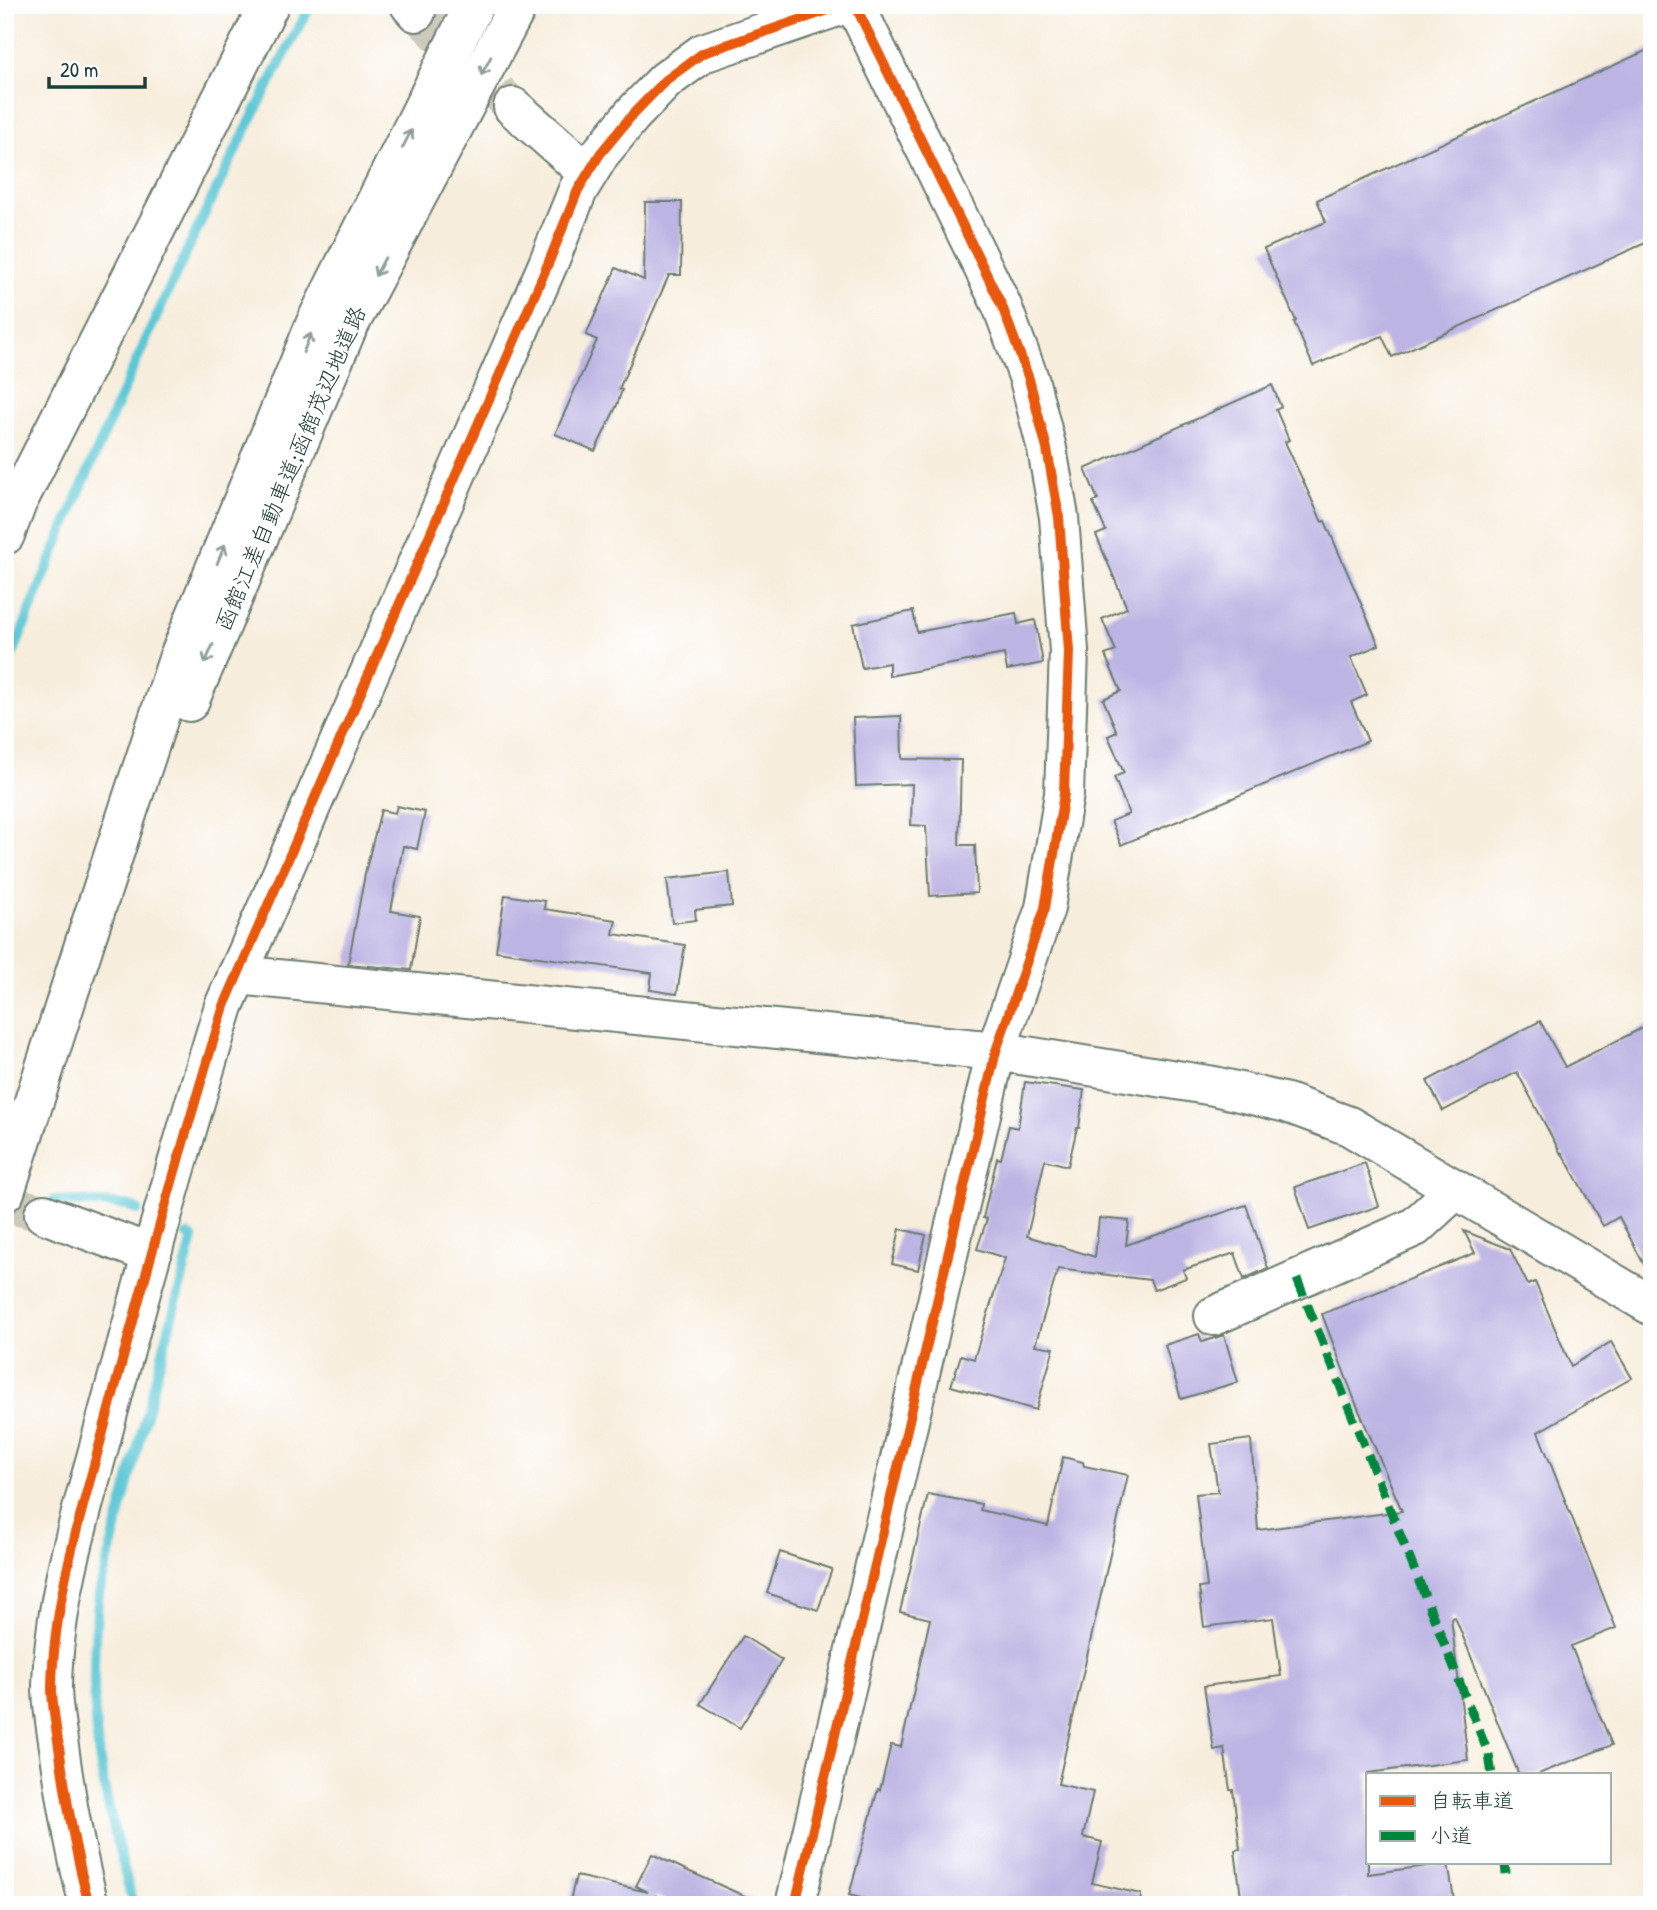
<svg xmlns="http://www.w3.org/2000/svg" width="1657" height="1910" viewBox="0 0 1657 1910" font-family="'Patrick Hand','Klee One',sans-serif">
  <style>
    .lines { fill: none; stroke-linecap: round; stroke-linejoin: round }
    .stream { stroke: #5cc7d5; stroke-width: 10 }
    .building { fill: #bcb4e3 }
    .minor-tunnel { stroke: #cccaba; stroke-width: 38; stroke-dasharray: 38 19; stroke-linecap: butt }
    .minor-casing { stroke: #6b7b6f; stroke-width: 42 }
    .highway-casing { stroke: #6b7b6f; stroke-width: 42 }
    .minor { stroke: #fff; stroke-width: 38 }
    .highway { stroke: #fff; stroke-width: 38 }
    .quiet { stroke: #00873e; stroke-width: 9; stroke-dasharray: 18 9; stroke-linecap: butt }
    .cycleway-casing { stroke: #fff; stroke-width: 15 }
    .cycleway { stroke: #e8590c; stroke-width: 10 }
    .oneway { stroke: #8f9e9a }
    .labels { text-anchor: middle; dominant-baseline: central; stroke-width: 5; stroke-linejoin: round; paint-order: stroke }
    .street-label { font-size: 23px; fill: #1f3d34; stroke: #fff }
  </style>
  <rect width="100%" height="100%" fill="#fff"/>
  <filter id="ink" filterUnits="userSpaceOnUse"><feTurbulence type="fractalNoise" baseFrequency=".0143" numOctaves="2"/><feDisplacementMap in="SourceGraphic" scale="14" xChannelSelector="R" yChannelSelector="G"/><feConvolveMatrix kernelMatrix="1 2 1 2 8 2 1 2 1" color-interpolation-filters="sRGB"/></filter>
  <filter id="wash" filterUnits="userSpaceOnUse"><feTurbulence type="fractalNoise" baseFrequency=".00686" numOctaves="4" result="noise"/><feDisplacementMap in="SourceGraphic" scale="28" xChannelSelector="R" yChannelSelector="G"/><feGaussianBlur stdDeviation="1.57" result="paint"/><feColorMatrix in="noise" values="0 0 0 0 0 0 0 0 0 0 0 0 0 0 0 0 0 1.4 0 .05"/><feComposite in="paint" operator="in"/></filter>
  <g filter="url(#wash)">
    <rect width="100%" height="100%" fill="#f7eddc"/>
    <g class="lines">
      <!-- stream -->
      <g class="stream">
        <path d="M5,674c90,-228 189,-453 306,-669"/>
        <polyline points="54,1200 127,1205 138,1210"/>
        <path d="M133,1905c-10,-42 -22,-83 -30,-125 -12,-62 -11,-126 -4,-187l94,-355 -6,-3"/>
      </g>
    </g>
    <g id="blocks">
      <!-- building -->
      <g class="building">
        <polygon points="1652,48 1652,240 1392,357 1382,336 1313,366 1294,322 1296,321 1264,249 1326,222 1317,200"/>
        <polygon points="645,202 682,202 681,275 669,275 619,389 622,390 617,405 595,451 555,434 597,340 586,335 616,268 644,280"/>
        <polygon points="1272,385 1281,407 1276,410 1289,440 1285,442 1322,522 1325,521 1379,645 1351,657 1367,695 1351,702 1368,741 1121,845 1111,821 1129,814 1114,777 1124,773 1108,736 1117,732 1103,699 1121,691 1105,655 1116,651 1102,619 1127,608 1096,535 1106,531 1093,502 1098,500 1085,469"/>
        <polygon points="913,611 917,632 1016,613 1018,624 1035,620 1043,663 1007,670 1004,654 889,676 889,663 862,668 853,624"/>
        <polygon points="901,716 902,759 961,760 959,845 975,845 977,893 930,896 926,826 911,825 912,784 856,786 853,718"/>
        <polygon points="397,806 425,812 417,849 403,846 391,911 420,916 411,970 348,964 366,869 381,810 395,813"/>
        <polygon points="729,872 732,906 695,910 696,920 672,923 667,879"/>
        <polygon points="505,895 545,901 544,909 616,920 613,934 685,945 677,994 650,990 652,973 496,951"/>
        <polygon points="1540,1021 1565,1067 1652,1023 1652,1280 1619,1217 1603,1226 1562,1153 1561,1154 1517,1072 1443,1111 1427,1081"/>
        <polygon points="1025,1082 1084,1090 1079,1128 1077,1128 1068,1166 1045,1160 1027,1236 1095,1257 1099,1218 1129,1221 1126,1245 1246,1205 1268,1268 1244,1279 1235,1253 1183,1270 1186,1278 1154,1290 1150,1280 1058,1269 1035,1345 1054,1348 1036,1410 951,1386 961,1355 974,1359 1005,1258 977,1249 987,1219 983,1218 997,1158 1001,1159 1009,1126 1018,1128"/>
        <polygon points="1365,1163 1379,1206 1309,1230 1295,1187"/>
        <polygon points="900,1229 926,1235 918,1270 892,1264"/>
        <polygon points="1464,1231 1510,1249 1528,1285 1535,1282 1571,1366 1611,1342 1632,1378 1538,1432 1616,1628 1571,1646 1612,1745 1536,1775 1519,1775 1455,1617 1451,1618 1468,1760 1368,1773 1368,1874 1448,1863 1455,1905 1348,1905 1347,1900 1315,1905 1242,1905 1235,1850 1240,1849 1233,1790 1230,1790 1224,1748 1214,1750 1204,1686 1281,1676 1273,1618 1204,1627 1199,1588 1207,1587 1196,1494 1218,1492 1211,1444 1251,1439 1258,1530 1402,1511 1355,1401 1322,1314 1475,1253"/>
        <polygon points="1199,1334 1202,1342 1224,1335 1238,1382 1181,1399 1165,1345"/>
        <polygon points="1063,1457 1083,1462 1084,1466 1128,1475 1058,1784 1093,1792 1083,1837 1102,1842 1092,1883 1141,1894 1140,1905 890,1905 849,1895 878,1789 880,1790 891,1745 901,1747 930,1619 900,1612 928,1494 981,1504 980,1510 1048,1526"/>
        <polygon points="780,1552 832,1569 818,1610 767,1593"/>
        <polygon points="743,1636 782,1660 740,1728 700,1704"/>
        <polygon points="652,1854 688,1871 765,1905 675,1905 656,1896 655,1905 569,1905 576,1876 648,1892 636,1886"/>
      </g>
    </g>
  </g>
  <g filter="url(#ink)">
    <use href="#blocks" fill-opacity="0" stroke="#6b7b6f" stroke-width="2"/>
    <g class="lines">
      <!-- minor-tunnel -->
      <g class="minor-tunnel">
        <polyline points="416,12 513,107"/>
        <polyline points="5,1203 44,1214"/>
      </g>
      <defs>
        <g id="minor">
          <polyline points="410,5 416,12"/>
          <polyline points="513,107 588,173"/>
          <polyline points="5,535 17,503 269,5"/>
          <polyline points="237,975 996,1051 1214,1086 1287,1103 1349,1126 1652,1306"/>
          <polyline points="44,1214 151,1254"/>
          <polyline points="1214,1316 1415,1227 1455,1190"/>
          <path d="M89,1905c-13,-50 -22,-100 -29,-151 -3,-22 -8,-45 -8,-68 2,-94 33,-183 56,-273 37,-137 74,-272 116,-407l324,-742 30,-74 22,-36 33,-40 33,-34 37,-27 140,-48"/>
          <polyline points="795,1905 996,1051 1045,908 1064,794 1069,651 1059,517 1047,449 1029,379 1002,306 855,5"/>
        </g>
        <g id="highway">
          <polyline points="189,702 346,331 518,5"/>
          <polyline points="5,1192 85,942 178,659 317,320 474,5"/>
        </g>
      </defs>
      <!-- minor casing -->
      <use href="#minor" class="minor-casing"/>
      <!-- highway casing -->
      <use href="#highway" class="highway-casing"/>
      <!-- minor -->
      <use href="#minor" class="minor"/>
      <!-- highway -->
      <use href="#highway" class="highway"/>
      <!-- quiet -->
      <g class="quiet">
        <polyline points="1297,1279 1489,1755 1492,1775"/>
        <polyline points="1505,1863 1506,1874"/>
      </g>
      <defs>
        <g id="cycleway">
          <path d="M89,1905c-13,-50 -22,-100 -29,-151 -3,-22 -8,-45 -8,-68 2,-94 33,-183 56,-273 37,-137 74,-272 116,-407l324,-742 30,-74 22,-36 33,-40 33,-34 37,-27 140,-48"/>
          <polyline points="795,1905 996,1051 1045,908 1064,794 1069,651 1059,517 1047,449 1029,379 1002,306 855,5"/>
        </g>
      </defs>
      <!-- cycleway casing -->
      <use href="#cycleway" class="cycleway-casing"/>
      <!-- cycleway -->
      <use href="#cycleway" class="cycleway"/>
    </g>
    <!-- one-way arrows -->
    <defs><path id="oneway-shaft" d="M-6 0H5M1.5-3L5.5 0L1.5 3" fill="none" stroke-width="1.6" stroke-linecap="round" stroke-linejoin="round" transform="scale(1.75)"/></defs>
    <g class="oneway">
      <use href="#oneway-shaft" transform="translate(486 66) rotate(118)"/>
      <use href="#oneway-shaft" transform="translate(407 139) rotate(-63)"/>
      <use href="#oneway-shaft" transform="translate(380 267) rotate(118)"/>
      <use href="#oneway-shaft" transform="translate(307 343) rotate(-68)"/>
      <use href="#oneway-shaft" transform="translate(221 554) rotate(-68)"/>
      <use href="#oneway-shaft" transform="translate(209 654) rotate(113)"/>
    </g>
  </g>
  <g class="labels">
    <!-- street labels -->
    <g class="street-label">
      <text transform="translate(290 468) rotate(-67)">函館江差自動車道;函館茂辺地道路</text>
    </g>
  </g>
  <!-- margin -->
  <rect width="1657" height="1910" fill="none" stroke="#fff" stroke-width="28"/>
  <!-- legend -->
  <rect x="1366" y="1773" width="245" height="91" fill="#ffffff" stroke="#a5b1ae" stroke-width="2"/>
  <rect x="1380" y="1796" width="35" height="10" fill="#e8590c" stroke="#a5b1ae" stroke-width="2"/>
  <text x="1430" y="1808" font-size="21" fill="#1f3d34">自転車道</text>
  <rect x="1380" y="1831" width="35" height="10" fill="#00873e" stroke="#a5b1ae" stroke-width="2"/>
  <text x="1430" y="1843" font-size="21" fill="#1f3d34">小道</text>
  <!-- scale -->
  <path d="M49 77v10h96v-10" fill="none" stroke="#1f3d34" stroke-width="3.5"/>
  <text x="60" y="77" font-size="21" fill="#1f3d34" stroke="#ffffff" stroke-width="5" paint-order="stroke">20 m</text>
</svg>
